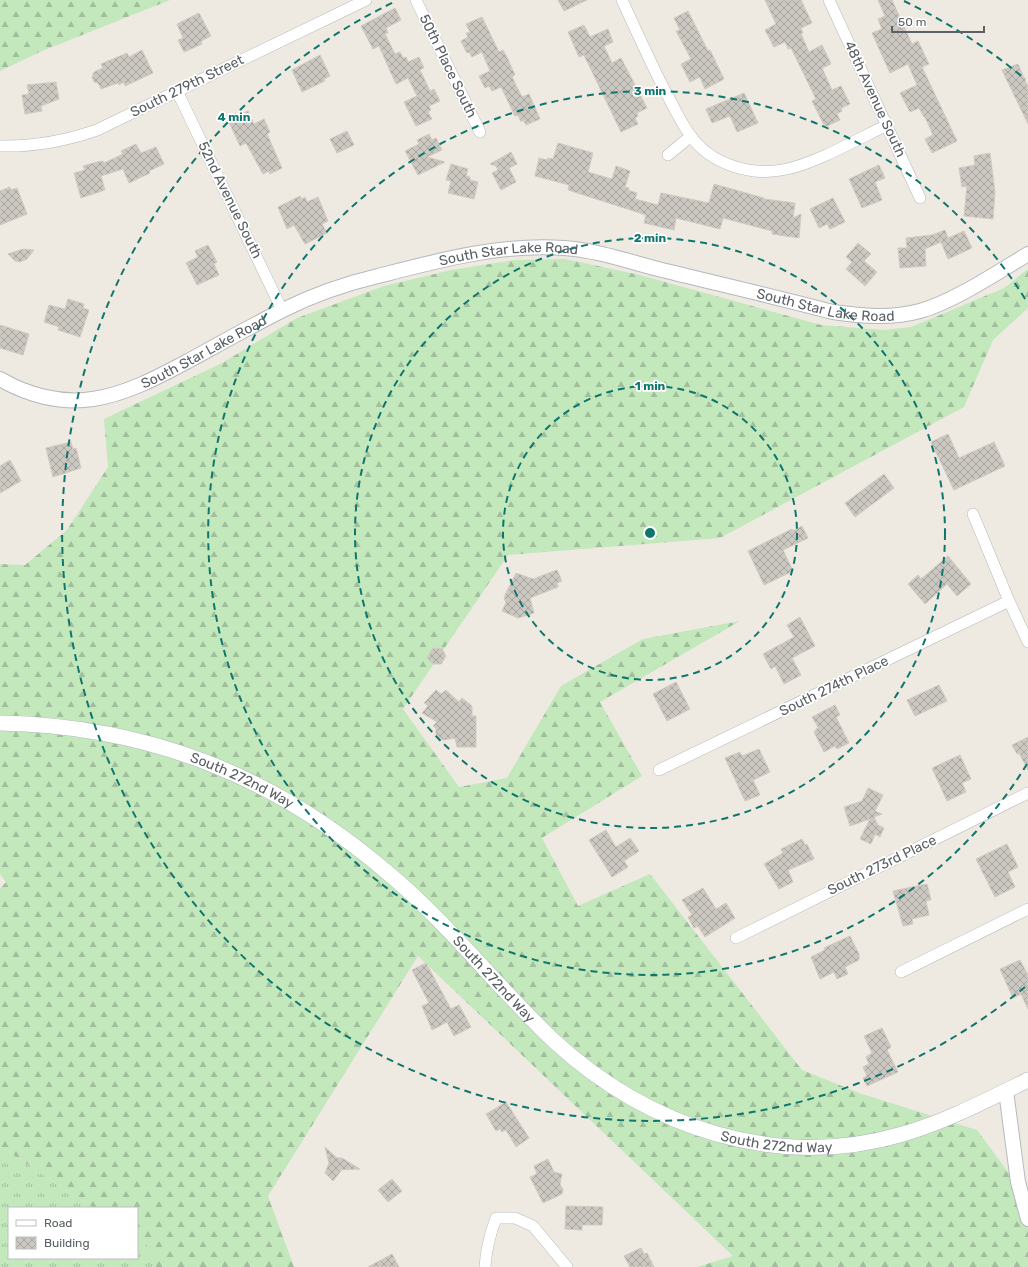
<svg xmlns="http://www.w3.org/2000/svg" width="1028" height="1267" viewBox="0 0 1028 1267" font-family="Rubik,sans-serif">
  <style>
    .grass { fill: url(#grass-tufts) }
    .forest { fill: url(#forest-firs) }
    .building { fill: url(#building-cross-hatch); stroke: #d3cac0 }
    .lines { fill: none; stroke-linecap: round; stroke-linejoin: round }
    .minor-casing { stroke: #b5b9bd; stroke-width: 12 }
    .tertiary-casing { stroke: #b5b9bd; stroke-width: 16 }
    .secondary-casing { stroke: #b3b9bd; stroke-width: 16 }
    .minor { stroke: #fff; stroke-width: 11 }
    .tertiary { stroke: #fff; stroke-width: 14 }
    .secondary { stroke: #fff; stroke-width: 15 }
    .ring { fill: none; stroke: #0f766e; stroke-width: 2; stroke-dasharray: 7 5 }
    .labels { text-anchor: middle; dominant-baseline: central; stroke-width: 3.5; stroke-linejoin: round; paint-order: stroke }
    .street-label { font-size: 14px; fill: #5a6064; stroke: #fff }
    .centre { fill: #0f766e; stroke: #fff; stroke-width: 2 }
    .ring-label { font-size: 12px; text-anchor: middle; font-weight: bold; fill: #0f766e; stroke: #fff; stroke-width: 3.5; stroke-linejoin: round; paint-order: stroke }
  </style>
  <defs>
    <pattern id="grass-tufts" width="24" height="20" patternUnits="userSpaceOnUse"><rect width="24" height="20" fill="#c2e8bc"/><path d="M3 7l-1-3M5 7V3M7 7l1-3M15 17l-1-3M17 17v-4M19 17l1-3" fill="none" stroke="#a1bf9c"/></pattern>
    <pattern id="forest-firs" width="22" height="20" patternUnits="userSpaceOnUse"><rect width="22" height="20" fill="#c2e8bc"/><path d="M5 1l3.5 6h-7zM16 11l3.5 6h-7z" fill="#a1bf9c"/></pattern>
    <pattern id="building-cross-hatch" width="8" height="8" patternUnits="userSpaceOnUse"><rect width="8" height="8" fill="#cbc7c1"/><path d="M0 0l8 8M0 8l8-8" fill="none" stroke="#a8a5a0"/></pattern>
  </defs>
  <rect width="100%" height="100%" fill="#eeeae2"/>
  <!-- grass -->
  <polygon class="grass" points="0,1146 93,1208 9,1208 9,1258 137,1258 137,1237 146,1243 155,1267 0,1267"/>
  <!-- forest -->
  <g class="forest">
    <polygon points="0,0 170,0 42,51 0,71"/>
    <polygon points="565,259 640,275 821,325 884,330 911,327 1004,288 1028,269 1028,308 993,340 964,407 720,538 508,555 403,709 459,787 507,778 561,686 643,639 740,621 600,702 642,776 542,838 578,906 650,874 802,1070 862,1094 977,1130 1028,1199 1028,1267 697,1267 733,1256 418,956 268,1196 294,1267 155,1267 146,1243 137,1237 137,1208 93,1208 0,1146 0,889 6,882 0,874 0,564 25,565 67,530 108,467 104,419 222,363 297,318 384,286 451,270 514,260"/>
  </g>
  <!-- building -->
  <g class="building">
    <polygon points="558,0 587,0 564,11"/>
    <polygon points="765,0 801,0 812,23 801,28 803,33 801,34 809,52 822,45 831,64 822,68 832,90 841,86 850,104 841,108 842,111 837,114 840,120 825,127 812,101 816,99 791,48 788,49 785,42 774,47 765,30 776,24"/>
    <polygon points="878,0 892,0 912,44 918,41 929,64 922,67 957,141 932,153 925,139 933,135 925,117 924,117 919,108 910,112 900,93 917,85 908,64 890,73 872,33 882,29 878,19 885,16"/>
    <polygon points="395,8 401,20 386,28 388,33 385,34 395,54 400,52 403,58 406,57 408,62 419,57 424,68 420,70 430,91 434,89 440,101 429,106 431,110 428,112 432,119 416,126 404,102 417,96 408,78 396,84 379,46 373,49 361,26"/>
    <polygon points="688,11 708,51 710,50 724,79 705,89 700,77 690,82 681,64 691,59 676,31 680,30 674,18"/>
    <polygon points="199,13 211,36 201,41 202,44 184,52 178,40 183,38 177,24"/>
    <polygon points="482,17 499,52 503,50 507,57 515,75 512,77 522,97 529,94 540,119 526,125 523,120 521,122 518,115 515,116 501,87 492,91 489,86 485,88 479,76 490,71 482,52 472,57 469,52 467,53 461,41 468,37 466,33 470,32 466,24"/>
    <polygon points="584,25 590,37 608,29 613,42 604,46 612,63 621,58 647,108 637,113 638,116 635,118 638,124 621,132 584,55 579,57 568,32"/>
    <polygon points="142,50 153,73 125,86 124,82 119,85 118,83 101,89 98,83 94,82 92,77 94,72 103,68 101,64 127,53 129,57"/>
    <polygon points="320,55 330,76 324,79 325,81 302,92 292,70"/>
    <polygon points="1018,64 1028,87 1028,124 1002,70"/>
    <polygon points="56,82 59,99 41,106 42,111 25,114 22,95 29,94 27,85"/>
    <polygon points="744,93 758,123 737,132 730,116 712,123 706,109"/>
    <polygon points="248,111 254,124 264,119 270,132 267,134 282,168 270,174 269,171 263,174 246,143 240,146 228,120"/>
    <polygon points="347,131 354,145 337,153 330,139"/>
    <polygon points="429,134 432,140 436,138 442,150 427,157 445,162 418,175 405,151 419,144 417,140"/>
    <polygon points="558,143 593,153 588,172 612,179 616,166 630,171 625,187 629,188 628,190 637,193 635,199 658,205 661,193 709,203 714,184 764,198 764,199 795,203 793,218 801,214 799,238 772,234 772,231 723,218 720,229 676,218 674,230 644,223 646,215 568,190 569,185 535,176 539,158 547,160 548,158 553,159"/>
    <polygon points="136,144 141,153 156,147 164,164 149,171 150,173 129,183 123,169 101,176 105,190 81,198 74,173 85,170 83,166 97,162 103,161 104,163 123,154 121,151"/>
    <polygon points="511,152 517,164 509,168 516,182 501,190 492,173 498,170 496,166 490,164"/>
    <polygon points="990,153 995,192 993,219 964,216 967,186 962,187 959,168 975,165 974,156"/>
    <polygon points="451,164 468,169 466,176 470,177 470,180 478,182 474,199 448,193 451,181 446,180"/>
    <polygon points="879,165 885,178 875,182 882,200 862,208 849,179"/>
    <polygon points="10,187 11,190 17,188 27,214 0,225 0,191"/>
    <polygon points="300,196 302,199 305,197 307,202 318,197 328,221 322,224 327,233 305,244 294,225 287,229 278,207"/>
    <polygon points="833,198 845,222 830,229 827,224 819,228 810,209"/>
    <polygon points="945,230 948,238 964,231 972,248 948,259 941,242 925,249 926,266 900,268 898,248 907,248 906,238 932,235"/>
    <polygon points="858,243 871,254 864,261 877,272 865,286 846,269 852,262 846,257"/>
    <polygon points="208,245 217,262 214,264 219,275 197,285 186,263 198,257 195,251"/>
    <polygon points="23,249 34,250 27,259 20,262 15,261 8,254"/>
    <polygon points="68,299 84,304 83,308 89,310 80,337 58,330 59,327 44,322 49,305 65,309"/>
    <polygon points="0,325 29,334 23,355 0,348"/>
    <polygon points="948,434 959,458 994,442 1005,466 954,490 931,442"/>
    <polygon points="71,442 73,449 76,448 81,468 53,477 46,448"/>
    <polygon points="10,460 21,481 0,493 0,466"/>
    <polygon points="884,474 894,488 855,517 845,503"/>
    <polygon points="802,526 808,538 783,550 793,571 764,585 748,551 792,529 793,531"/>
    <polygon points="948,556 971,584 957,596 947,584 925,604 908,584 918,575 921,579"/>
    <polygon points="557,570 562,581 557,583 558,587 530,598 534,613 518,618 502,611 506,603 504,597 516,573 533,579"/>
    <polygon points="800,617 815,646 792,658 801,675 784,684 775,666 771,669 763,654 794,637 787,625"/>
    <polygon points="433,648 442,649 446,656 441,664 433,664 427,658"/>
    <polygon points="676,682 690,709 667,721 653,694"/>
    <polygon points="939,685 947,701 915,716 907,700"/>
    <polygon points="436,690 441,694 446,690 459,702 462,698 472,706 472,716 476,716 476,747 457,747 455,738 443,740 436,734 436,728 433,726 437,722 422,713 428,706 424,703"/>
    <polygon points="835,705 840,715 836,717 849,743 837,749 835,746 824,752 814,732 818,727 812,717"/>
    <polygon points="1028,737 1028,770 1019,753 1017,754 1012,745"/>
    <polygon points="759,749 770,772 753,780 760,795 745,801 725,758 740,752 742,756"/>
    <polygon points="960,755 971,779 962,783 966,792 947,801 932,768"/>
    <polygon points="868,788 883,795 875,811 882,814 874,817 878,825 884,828 880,837 875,834 871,844 860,839 870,819 850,826 844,807 862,801"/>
    <polygon points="606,830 616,847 630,838 639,851 624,861 628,867 612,877 589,840"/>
    <polygon points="802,839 805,845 807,844 814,859 788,870 793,882 779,889 764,864 783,853 781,849"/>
    <polygon points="1007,844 1018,867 1008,872 1015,887 995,897 976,859"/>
    <polygon points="927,884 931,900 926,901 929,915 912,919 913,924 903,926 893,891"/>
    <polygon points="703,888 716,909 726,903 735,918 705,937 698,926 694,928 688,917 692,915 682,900"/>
    <polygon points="850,936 859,954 859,960 845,967 848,974 837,979 834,972 820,979 811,957 825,950 824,948"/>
    <polygon points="1020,960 1028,975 1028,1009 1021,994 1013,998 1000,969"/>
    <polygon points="426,963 451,1009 459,1005 471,1027 454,1036 447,1022 432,1030 422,1006 429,1003 412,970"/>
    <polygon points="882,1028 891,1047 887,1050 898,1072 867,1086 863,1078 867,1076 863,1067 869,1064 866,1057 872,1053 864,1036"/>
    <polygon points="506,1102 529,1138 516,1147 506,1130 502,1132 500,1129 496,1131 486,1114"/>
    <polygon points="325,1147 337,1158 342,1158 360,1169 339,1170 341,1171 333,1181 325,1173 329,1163"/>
    <polygon points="548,1159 554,1172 562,1174 560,1184 563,1190 562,1194 543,1203 530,1177 537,1174 534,1166"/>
    <polygon points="392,1179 402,1191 388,1202 378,1190"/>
    <polygon points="566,1206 603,1207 602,1225 582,1225 582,1230 565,1229"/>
    <polygon points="641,1248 644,1254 647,1253 654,1267 630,1267 624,1256"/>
    <polygon points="392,1254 399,1267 368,1267"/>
  </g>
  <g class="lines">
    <defs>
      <g id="minor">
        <polyline points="416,0 480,132"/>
        <path d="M622,0c13,28 26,57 40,85 9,16 17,35 28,50 21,30 62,42 97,34 31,-7 71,-30 100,-44"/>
        <polyline points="829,0 920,198"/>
        <polyline points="177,91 282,310"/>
        <path d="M0,146c35,1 65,-5 97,-16l269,-130"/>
        <polyline points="668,155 691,136"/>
        <polyline points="973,514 1009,601 1028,642"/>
        <polyline points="659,770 1009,601"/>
        <polyline points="736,938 1028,793"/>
        <polyline points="901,972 1028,909"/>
        <path d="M485,1267c1,-17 5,-33 11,-49h19l18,8 34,41"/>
      </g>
      <g id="tertiary">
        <path id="s1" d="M0,379c27,16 61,25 93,20 34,-5 67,-23 97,-39 31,-17 61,-34 93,-50 30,-15 61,-26 95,-34 58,-15 125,-33 186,-28 32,2 66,14 98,22 57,14 114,27 171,42 29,4 58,7 87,-1 33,-9 78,-39 108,-57"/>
        <polyline points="1006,1091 1018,1182 1028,1219"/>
      </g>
      <g id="secondary">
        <path id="s2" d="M0,723c149,3 275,53 388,150 61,51 109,114 166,168 95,87 223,130 349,93 44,-13 84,-34 125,-54"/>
      </g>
    </defs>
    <!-- minor casing -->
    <use href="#minor" class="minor-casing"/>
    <!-- tertiary casing -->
    <use href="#tertiary" class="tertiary-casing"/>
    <!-- secondary casing -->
    <use href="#secondary" class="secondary-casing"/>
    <!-- minor -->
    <use href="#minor" class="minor"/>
    <!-- tertiary -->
    <use href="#tertiary" class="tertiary"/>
    <!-- secondary -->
    <use href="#secondary" class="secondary"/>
  </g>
  <!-- distance rings -->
  <g class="ring">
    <circle cx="650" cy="533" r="147"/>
    <circle cx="650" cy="533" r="295"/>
    <path d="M1027 764A442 442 0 1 1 1027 302"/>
    <path d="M1025 987A589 589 0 1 1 396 1M904 1A589 589 0 0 1 1025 79"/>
  </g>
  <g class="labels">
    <!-- street labels -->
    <g class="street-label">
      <text transform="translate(448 66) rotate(64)">50th Place South</text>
      <text transform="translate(187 86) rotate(-26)">South 279th Street</text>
      <text transform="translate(875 99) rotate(65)">48th Avenue South</text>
      <text transform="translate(230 200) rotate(64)">52nd Avenue South</text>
      <text stroke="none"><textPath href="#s1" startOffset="542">South Star Lake Road</textPath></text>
      <text stroke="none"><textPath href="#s1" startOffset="866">South Star Lake Road</textPath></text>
      <text stroke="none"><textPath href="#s1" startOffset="218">South Star Lake Road</textPath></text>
      <text transform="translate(834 686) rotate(-26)">South 274th Place</text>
      <text stroke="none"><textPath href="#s2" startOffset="251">South 272nd Way</textPath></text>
      <text transform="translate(882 865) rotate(-26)">South 273rd Place</text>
      <text stroke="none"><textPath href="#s2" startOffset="575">South 272nd Way</textPath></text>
      <text stroke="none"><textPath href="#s2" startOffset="911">South 272nd Way</textPath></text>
    </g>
  </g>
  <circle cx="650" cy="533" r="6" class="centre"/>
  <g class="ring-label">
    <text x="650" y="95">3 min</text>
    <text x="234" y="121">4 min</text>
    <text x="650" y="242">2 min</text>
    <text x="650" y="390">1 min</text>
  </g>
  <!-- legend -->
  <rect x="8" y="1207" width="130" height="52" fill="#ffffff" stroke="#bdbfc1"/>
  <rect x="16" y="1220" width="20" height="6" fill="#ffffff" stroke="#bdbfc1"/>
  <text x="44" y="1227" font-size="12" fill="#5a6064">Road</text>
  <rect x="16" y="1237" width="20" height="12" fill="url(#building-cross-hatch)" stroke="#bdbfc1"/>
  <text x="44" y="1247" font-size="12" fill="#5a6064">Building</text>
  <!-- scale -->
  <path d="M892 26v6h92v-6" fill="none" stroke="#5a6064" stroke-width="2"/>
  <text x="898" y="26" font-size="12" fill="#5a6064" stroke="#ffffff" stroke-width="3" paint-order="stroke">50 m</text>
</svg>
